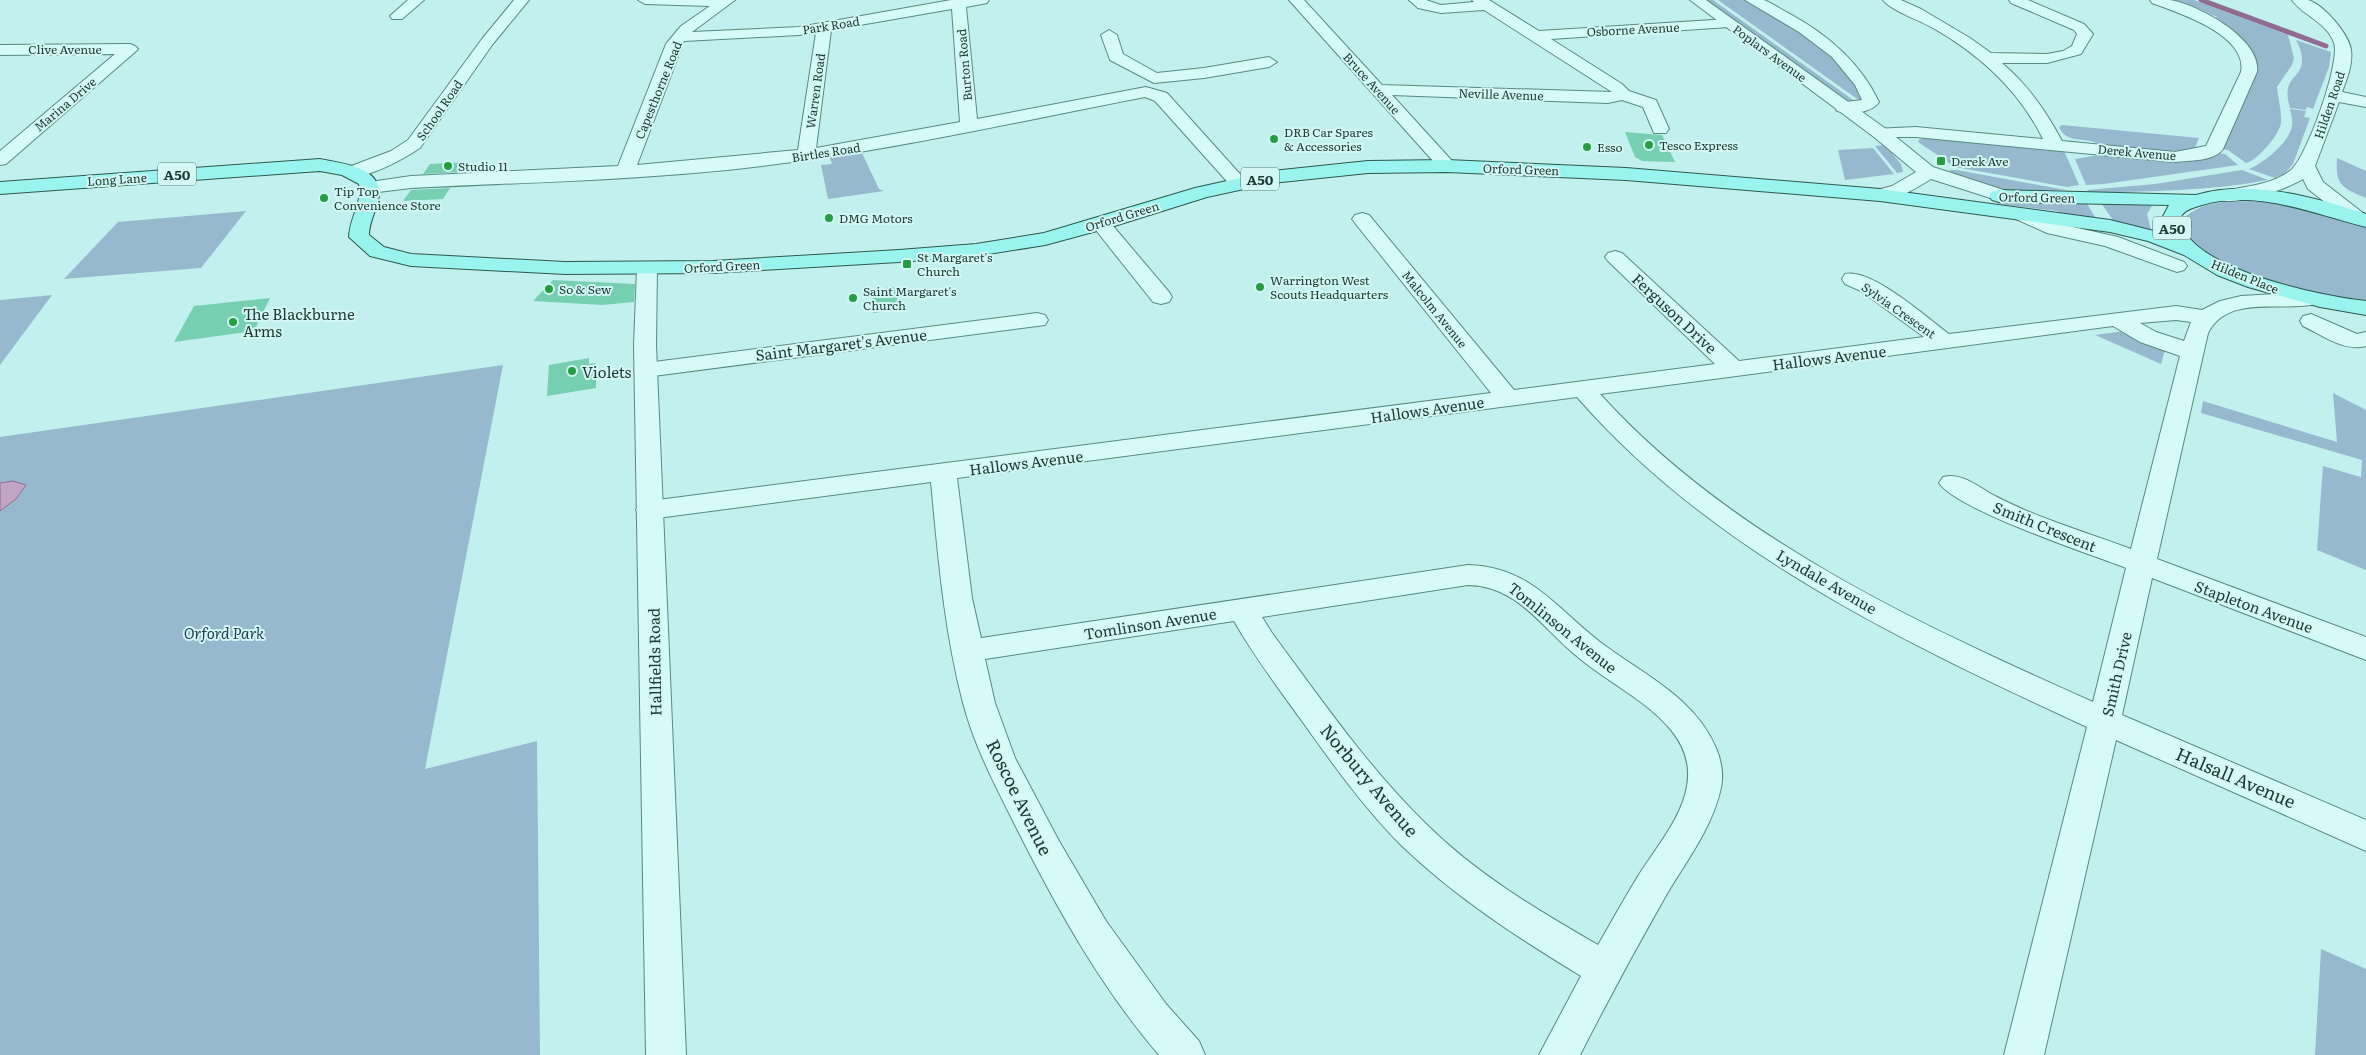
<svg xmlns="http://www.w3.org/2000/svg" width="2366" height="1055" viewBox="0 0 2366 1055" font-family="Literata,serif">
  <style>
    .green { fill: #96b9ce }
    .water { fill: #c1a5c2; stroke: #916b91 }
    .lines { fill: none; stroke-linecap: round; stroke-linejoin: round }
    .stream { stroke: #916b91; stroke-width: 5 }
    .building { fill: #77cfb2 }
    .minor-casing { stroke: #598a80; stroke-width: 2 }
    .tertiary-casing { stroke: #598a80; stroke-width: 2 }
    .primary-casing { stroke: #2d584c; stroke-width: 2 }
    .minor { fill: #d6faf8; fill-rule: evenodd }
    .tertiary { fill: #d6faf8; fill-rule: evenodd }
    .primary { fill: #99f4ef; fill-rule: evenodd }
    .poi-dot { fill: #269c43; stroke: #d2f7f5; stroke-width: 2 }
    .labels { text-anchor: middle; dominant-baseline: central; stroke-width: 4; stroke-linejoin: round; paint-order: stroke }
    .far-street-label { font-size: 12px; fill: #1d3a32; stroke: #d2f7f5 }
    .far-poi-label { font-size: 12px; fill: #1d3a32; stroke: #d2f7f5; text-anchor: start }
    .shield { fill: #d2f7f5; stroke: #53736c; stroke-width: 1 }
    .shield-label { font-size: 14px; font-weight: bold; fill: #1d3a32 }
    .poi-label { font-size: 15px; fill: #1d3a32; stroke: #d2f7f5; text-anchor: start }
    .street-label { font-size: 15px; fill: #1d3a32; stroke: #d2f7f5 }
    .park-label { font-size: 15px; font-style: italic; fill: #233d57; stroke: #d2f7f5 }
    .near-street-label { font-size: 18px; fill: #1d3a32; stroke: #d2f7f5 }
  </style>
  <rect width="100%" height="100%" fill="#c2f0ee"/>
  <!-- green -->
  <g class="green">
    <polygon points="1705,0 1713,0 1856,102 1844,100"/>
    <polygon points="1718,0 1746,0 1776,15 1825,48 1851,79 1862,100 1860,101"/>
    <path d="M2163,0h31l94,35 6,23 -2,7 -15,22c1,12 5,24 4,36 -2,12 -23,37 -35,40l-18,-13 -7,-1 35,-79v-10l-6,-11 -42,-30 9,-2 -24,-10 -15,-1z"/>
    <path d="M2296,40l35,12 -2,15 -16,42 -6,-2 -1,3 -16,-2c-10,-33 13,-28 12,-49 0,-7 -3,-13 -6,-19z"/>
    <path d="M2290,109l16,2 -2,6 6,1 -17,46 -8,9 -10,5 -26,-9c14,-5 42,-28 43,-44 1,-5 -1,-11 -2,-16z"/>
    <path d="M2062,125l137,13 -6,14 -17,1 -75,-7c-12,-11 -34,0 -42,-19z"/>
    <polygon points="1927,138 2063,148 2079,185 2067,187 1955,167 1918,142 1920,139"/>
    <polygon points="1885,145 1901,164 1903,172 1897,173 1875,146"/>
    <polygon points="1873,148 1894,174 1845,180 1838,150"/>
    <polygon points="862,153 879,189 884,191 828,199 821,165 832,164 830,158"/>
    <polygon points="2216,153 2225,154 2238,165 2104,184 2086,185 2075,159 2105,154"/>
    <path d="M2337,158l29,13v27c-24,-10 -31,-13 -29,-40z"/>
    <path d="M1949,170h8l109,20h-17l-3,2c-35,-1 -68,-2 -97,-22z"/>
    <path d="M2242,170l26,10c-58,11 -119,11 -178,13l-3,-3 68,-6z"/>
    <polygon points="1996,201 2086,202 2097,220 2068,216 2057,211 1998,204"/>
    <path d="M2250,201l37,3 79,20v79c-41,-2 -159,-32 -179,-70 -3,-4 -2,-10 -3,-15 21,-18 40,-16 66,-17z"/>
    <polygon points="2101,203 2153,204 2147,214 2151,230 2115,223"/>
    <polygon points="246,211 201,268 64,279 118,222"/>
    <polygon points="52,295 0,365 0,300"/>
    <polygon points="2124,331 2165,350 2161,364 2095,335"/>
    <polygon points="503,365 425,769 537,741 540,1055 0,1055 0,437"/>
    <polygon points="2333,393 2366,410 2366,570 2317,550 2323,466 2361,477 2362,460 2201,413 2203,401 2337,442"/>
    <polygon points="2321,949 2366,969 2366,1055 2315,1055"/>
  </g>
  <!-- water -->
  <polygon class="water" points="13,481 26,485 16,499 0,511 0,483"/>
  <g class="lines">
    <!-- stream -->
    <polyline class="stream" points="2201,0 2326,46"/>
  </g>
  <!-- building -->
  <g class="building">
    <polygon points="1625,132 1662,135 1675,162 1642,161 1635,157"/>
    <polygon points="469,162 462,172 423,174 430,164"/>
    <polygon points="450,188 443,199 403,201 411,190"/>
    <polygon points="553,280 635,284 634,302 602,305 533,301"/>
    <polygon points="897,287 898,310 873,313 873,289"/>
    <polygon points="270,298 254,331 174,342 194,306"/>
    <polygon points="589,358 589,364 596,363 596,388 547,396 549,365"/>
  </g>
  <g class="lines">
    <defs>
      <g id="minor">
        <polygon points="408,0 424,0 402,19 392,19 390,16"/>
        <path d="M514,0h15l-37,45 -72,103c-15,10 -55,33 -74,28l-2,-4 2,-4 45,-17 17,-11 74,-101z"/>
        <path d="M638,0h97l-43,32 107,-5 152,-27h38l-2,3 -21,4 11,112 169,-32 21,6 81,90 -2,4h-14l-77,-86 -10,-4c-125,24 -250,53 -376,68 -118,15 -239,17 -358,23l-41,5 -7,-2 -2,-4 2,-4 48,-7 207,-10 48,-122 15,-18 29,-20 -65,-2zM952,9l8,113 -144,26 15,-118zM816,33l-18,117 -161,15 47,-124 115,-6z"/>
        <polygon points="1289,0 1304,0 1382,85 1612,92 1484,10 1441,13 1418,8 1409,0 1426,0 1441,5 1474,2 1472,0 1489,0 1539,31 1729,19 1736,23 1729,27 1551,39 1622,84 1629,91 1656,100 1669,129 1666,133 1654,133 1643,107 1622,100 1608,103 1392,95 1453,162 1456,166 1453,170 1441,170"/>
        <path d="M1745,0c6,0 13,0 19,0 8,3 16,9 24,13 39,21 72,49 91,89 -8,12 -30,12 -42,9l-2,-4 2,-4 25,-3 -7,-15 -23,-28 -33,-25z"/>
        <path d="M1883,0h18l20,9 49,29 21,15 56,1 16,-3 9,-5 5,-12 -3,-4 -63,-27 -2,-3h19l56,24 9,10 -12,20 -34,9h-45c26,22 44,48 60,78l113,11 31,-6 35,-74c7,-37 -62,-59 -89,-69l-2,-3c6,0 13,0 20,0 27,4 92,39 87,72l-34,77c-9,13 -34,11 -48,13l-259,-25h-42l-3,-4 3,-4 42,-2 127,12c-24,-49 -63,-84 -110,-111 -12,-7 -43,-18 -50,-28z"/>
        <path d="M2292,0c5,0 11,0 16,0 15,4 41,34 43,50 2,14 -4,29 -9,42l24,5v10l-27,-5 -24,64 8,16 40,31 3,4 -3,4h-14l-41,-32 -5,-10c-18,11 -63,26 -84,21l-3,-4 3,-4c24,-6 52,-6 72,-22 16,-13 50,-109 43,-127 -7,-21 -31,-27 -42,-43z"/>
        <polygon points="1109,30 1117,35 1123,54 1157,73 1204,68 1269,57 1277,62 1269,67 1204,78 1154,83 1110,60 1101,35"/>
        <polygon points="130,44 135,46 138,49 135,52 6,164 0,165 0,151 115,54 0,55 0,45"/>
        <polygon points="2023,209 2060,224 2118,237 2184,262 2187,266 2184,270 2177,272 2105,246 2047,233 2016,219 2013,215 2016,211"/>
        <path d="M1362,213l7,2 145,175 201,-26 -107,-103 -3,-4 3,-4 7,-2 7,2 117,108 185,-24 -63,-46 -16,-7 -3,-5 3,-5c27,-6 82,44 104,60l227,-28 26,4 18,-9 21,-5 67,-4 8,2 3,5 -3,5c-35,8 -88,-10 -108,29l-51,226 209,78v23l-214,-82 -30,137 244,105v31l-250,-111 -72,315h-40l83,-328c-184,-85 -375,-175 -510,-330l-620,81 15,120 9,40 487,-73c66,2 90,47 139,82 41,30 88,52 109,101 6,14 8,30 4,44 -10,40 -36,72 -56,107 -29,51 -57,103 -84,156h-41l42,-79c-64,-39 -126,-79 -180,-131 -37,-37 -69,-82 -99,-124 -24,-33 -48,-65 -68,-100l-249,38 10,44 20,55 44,83 47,80 60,83 33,37 6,14h-46c-60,-70 -105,-152 -146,-234 -19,-38 -39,-76 -50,-118 -19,-73 -25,-147 -32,-221l-281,37 -10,-3 -4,-6 4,-6 10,-3 841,-108 -136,-170 -3,-4 3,-4zM2176,320l15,2 -7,19 -28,-9 -16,-9zM2113,326l27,16 40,14 -49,193c-45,-17 -94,-31 -136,-53 -17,-9 -33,-24 -52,-19l-4,6c18,27 151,71 187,85l-33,134c-175,-78 -363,-164 -493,-308zM1468,585c51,1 74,44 111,73 30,25 67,42 92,72 42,51 -3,100 -31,143 -15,24 -28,48 -42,72 -61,-35 -123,-72 -173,-122 -58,-57 -105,-125 -153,-190l-10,-16z"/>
        <polygon points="1101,218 1108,220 1169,292 1172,297 1169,302 1161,304 1153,302 1091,224 1094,220"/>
        <polygon points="1037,313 1045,315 1048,320 1045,325 646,377 638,375 634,370 638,365 646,363"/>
        <path d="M2311,314l46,20 9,-2v14c-22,6 -44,-11 -63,-20l-3,-5 3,-5z"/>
      </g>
      <g id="tertiary">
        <path d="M1690,0h16l180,129 47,38 77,25 3,4 -3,4 -7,2 -72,-23c-17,10 -38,25 -58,20l-3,-4 3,-4 19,-5 24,-14 -42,-35z"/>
        <polygon points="647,263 654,265 657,269 656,345 686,1055 646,1055 634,345 637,269 640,265"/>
      </g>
      <path id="primary" d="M320,159c24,5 66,8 58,42 -3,12 -9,22 -9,34l15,12 27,7 154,8 148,-1 186,-11 77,-6 68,-11 151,-45 77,-17 96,-10 79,-1 179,8 254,21 230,31 56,14 -5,-14 8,-15 -170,-3 -7,-2 -3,-4 3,-4 7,-2 197,5c54,-16 119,2 170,19v13c-52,-13 -109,-38 -164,-22 -6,2 -16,4 -20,10 -3,4 -1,10 1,14 22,43 138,67 183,72v14l-46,-8 -72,-20 -31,-12 -33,-20 -36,-14 -38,-9 -230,-31 -254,-21 -179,-8 -79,1 -96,10 -65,14 -99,31 -63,17 -69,11 -77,6 -186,11 -148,1 -154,-8 -41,-10 -21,-19c0,-18 14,-35 10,-53l-17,-9 -22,-4 -320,23v-12z"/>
    </defs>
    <!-- minor casing -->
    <use href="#minor" class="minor-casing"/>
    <!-- tertiary casing -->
    <use href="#tertiary" class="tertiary-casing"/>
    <!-- primary casing -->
    <use href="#primary" class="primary-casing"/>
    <!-- minor -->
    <use href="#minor" class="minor"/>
    <!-- tertiary -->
    <use href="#tertiary" class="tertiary"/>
    <!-- primary -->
    <use href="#primary" class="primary"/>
  </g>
  <!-- markers -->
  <g class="poi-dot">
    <circle cx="1274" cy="139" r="5"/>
    <circle cx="1649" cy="145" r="5"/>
    <circle cx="1587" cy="147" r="5"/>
    <rect x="1936" y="156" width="10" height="10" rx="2.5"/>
    <circle cx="448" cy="166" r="5"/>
    <circle cx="324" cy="198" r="5"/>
    <circle cx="829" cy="218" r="5"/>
    <rect x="902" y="259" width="10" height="10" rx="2.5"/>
    <circle cx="1260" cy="287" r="5"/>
    <circle cx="549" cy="289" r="5"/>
    <circle cx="853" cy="298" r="5"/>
    <circle cx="233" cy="322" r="5"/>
    <circle cx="572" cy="371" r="5"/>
  </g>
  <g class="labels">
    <!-- far-street labels -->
    <g class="far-street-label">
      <text transform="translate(831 25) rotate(-9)">Park Road</text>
      <text transform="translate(1633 29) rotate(-3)">Osborne Avenue</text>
      <text x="65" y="49">Clive Avenue</text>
      <text transform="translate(1770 53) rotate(36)">Poplars Avenue</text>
      <text transform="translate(964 65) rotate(-95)">Burton Road</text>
      <text transform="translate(1372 83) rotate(48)">Bruce Avenue</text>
      <text transform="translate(658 90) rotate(-68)">Capesthorne Road</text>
      <text transform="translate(815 91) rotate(-82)">Warren Road</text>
      <text transform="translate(1501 94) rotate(2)">Neville Avenue</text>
      <text transform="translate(65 104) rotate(-40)">Marina Drive</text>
      <text transform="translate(2329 105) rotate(-71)">Hilden Road</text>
      <text transform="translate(439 110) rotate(-55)">School Road</text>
      <text transform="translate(826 152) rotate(-9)">Birtles Road</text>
      <text transform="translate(2137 152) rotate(5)">Derek Avenue</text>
      <text transform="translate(1521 169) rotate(2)">Orford Green</text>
      <text transform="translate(117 179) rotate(-4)">Long Lane</text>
      <text transform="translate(2037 197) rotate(1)">Orford Green</text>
      <text transform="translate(1122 216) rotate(-17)">Orford Green</text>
      <text transform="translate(722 266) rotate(-3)">Orford Green</text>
      <text transform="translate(2245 276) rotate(22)">Hilden Place</text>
      <text transform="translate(1435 309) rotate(51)">Malcolm Avenue</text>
      <text transform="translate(1899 310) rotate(35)">Sylvia Crescent</text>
    </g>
    <!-- far-poi labels -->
    <g class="far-poi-label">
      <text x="1284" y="132">DRB Car Spares<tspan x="1284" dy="14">&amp; Accessories</tspan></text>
      <text x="1659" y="145">Tesco Express</text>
      <text x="1597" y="147">Esso</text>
      <text x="1951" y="161">Derek Ave</text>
      <text x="458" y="166">Studio 11</text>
      <text x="334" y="191">Tip Top<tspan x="334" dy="14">Convenience Store</tspan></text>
      <text x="839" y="218">DMG Motors</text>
      <text x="917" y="257">St Margaret's<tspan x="917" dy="14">Church</tspan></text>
      <text x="1270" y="280">Warrington West<tspan x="1270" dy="14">Scouts Headquarters</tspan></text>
      <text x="559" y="289">So &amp; Sew</text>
      <text x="863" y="291">Saint Margaret's<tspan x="863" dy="14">Church</tspan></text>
    </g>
    <!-- shield labels -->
    <g class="shield">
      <rect x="158" y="162.5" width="38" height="23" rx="4"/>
      <rect x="1241" y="167.5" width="38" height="23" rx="4"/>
      <rect x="2153" y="216.5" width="38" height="23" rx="4"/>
    </g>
    <g class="shield-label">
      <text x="177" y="174">A50</text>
      <text x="1260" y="179">A50</text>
      <text x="2172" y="228">A50</text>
    </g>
    <!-- poi labels -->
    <g class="poi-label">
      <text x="243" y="313">The Blackburne<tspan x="243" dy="17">Arms</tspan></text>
      <text x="582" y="371">Violets</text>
    </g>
    <!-- street labels -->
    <g class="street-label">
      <text transform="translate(1675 313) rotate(43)">Ferguson Drive</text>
      <text transform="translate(841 344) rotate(-7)">Saint Margaret's Avenue</text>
      <text transform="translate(1829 357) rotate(-7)">Hallows Avenue</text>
      <text transform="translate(1427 409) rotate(-8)">Hallows Avenue</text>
      <text transform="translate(1026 462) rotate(-7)">Hallows Avenue</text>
      <text transform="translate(2045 526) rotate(22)">Smith Crescent</text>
      <text transform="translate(1827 581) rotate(30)">Lyndale Avenue</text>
      <text transform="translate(2254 606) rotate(20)">Stapleton Avenue</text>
      <text transform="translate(1150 623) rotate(-9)">Tomlinson Avenue</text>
      <text transform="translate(1563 627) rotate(39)">Tomlinson Avenue</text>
      <text transform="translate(654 662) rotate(-91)">Hallfields Road</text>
      <text transform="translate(2116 674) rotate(-77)">Smith Drive</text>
    </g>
    <!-- park labels -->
    <g class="park-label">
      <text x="224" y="632">Orford Park</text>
    </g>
    <!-- near-street labels -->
    <g class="near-street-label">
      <text transform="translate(2236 777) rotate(23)">Halsall Avenue</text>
      <text transform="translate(1370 780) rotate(50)">Norbury Avenue</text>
      <text transform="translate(1020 797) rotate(64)">Roscoe Avenue</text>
    </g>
  </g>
</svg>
